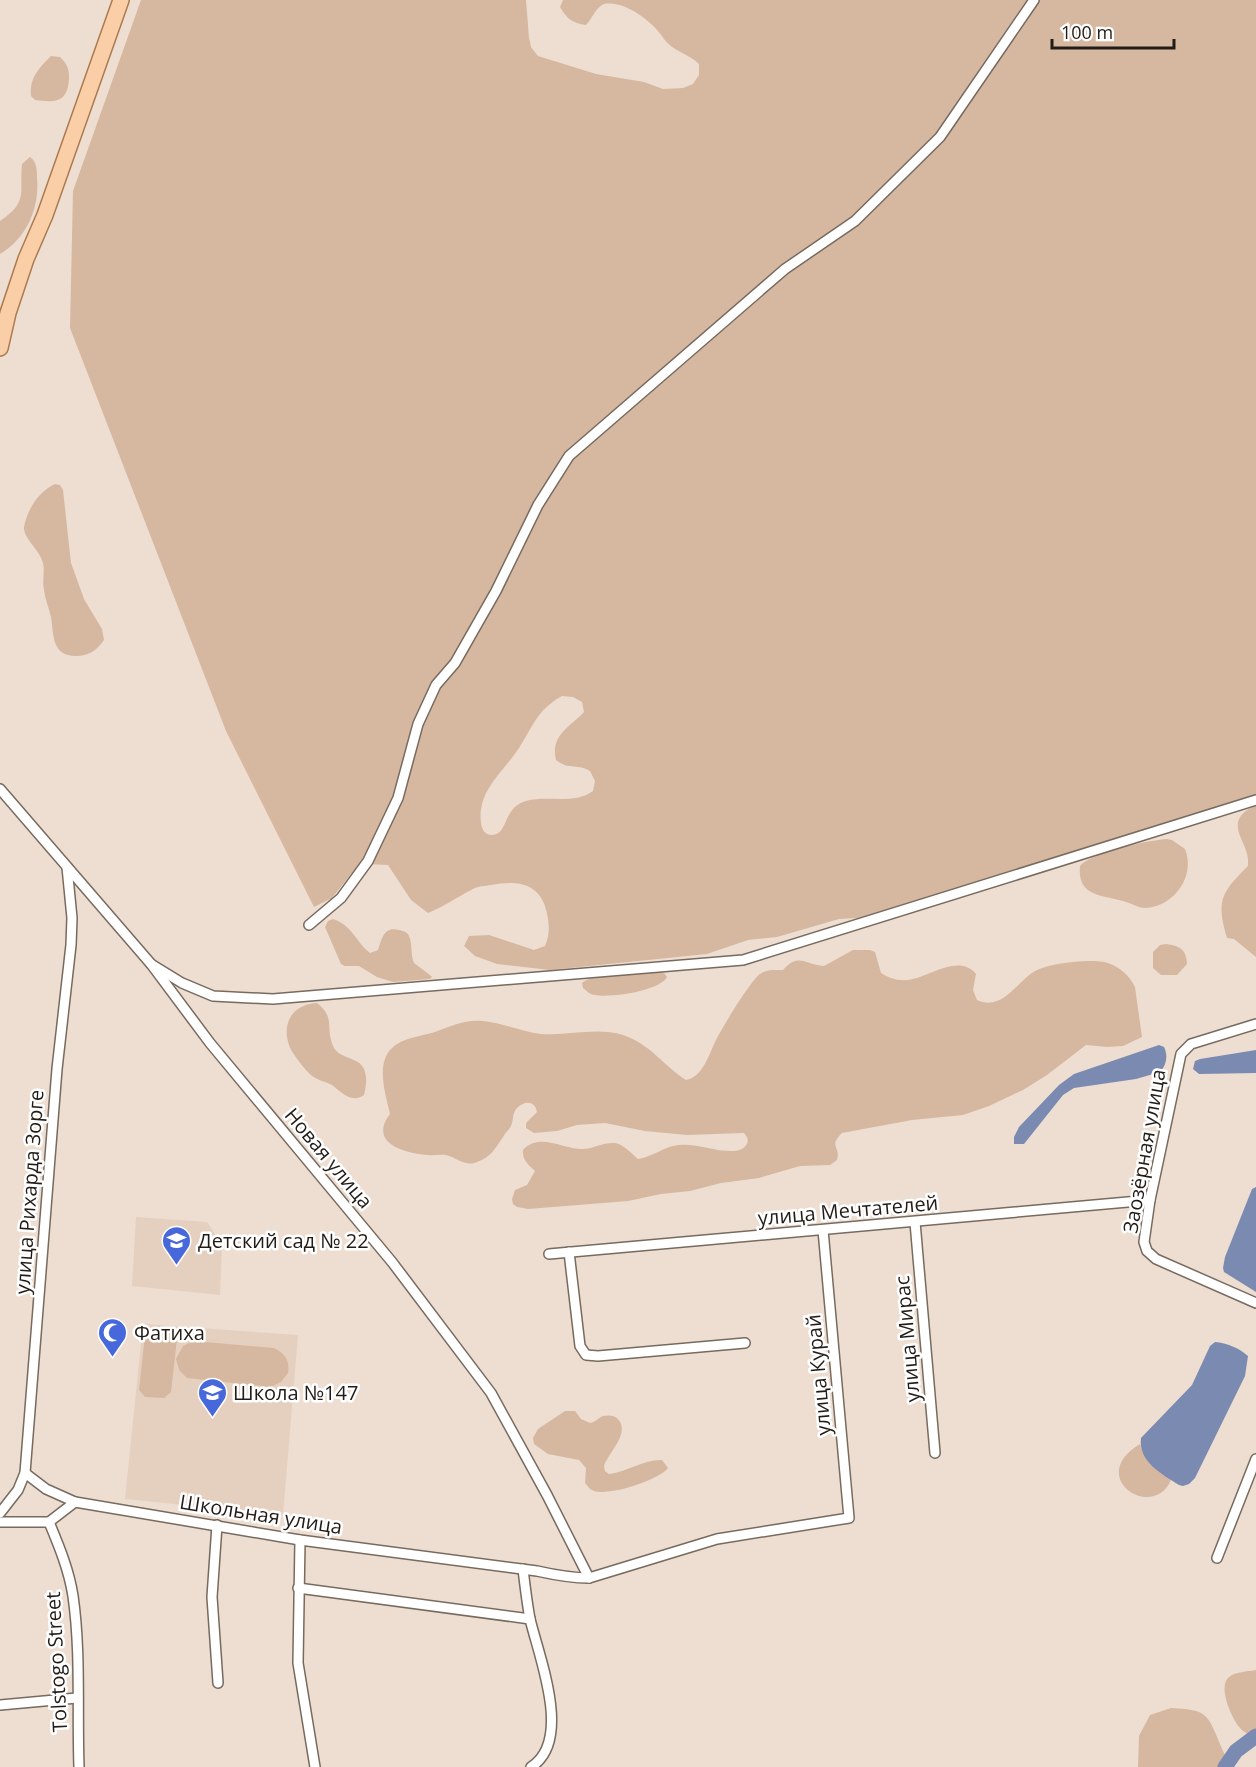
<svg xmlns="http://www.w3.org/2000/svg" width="1256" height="1767" viewBox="0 0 1256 1767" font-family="'Open Sans',sans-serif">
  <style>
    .built { fill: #e5d0bf }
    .green { fill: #d6b8a0; fill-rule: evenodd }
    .water { fill: #7b8ab0 }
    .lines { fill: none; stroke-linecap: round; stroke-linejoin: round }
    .river { stroke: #7b8ab0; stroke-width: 15 }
    .street-casing { stroke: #776a5f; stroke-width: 12 }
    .primary-casing { stroke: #ab7b4f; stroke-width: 18 }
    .street { stroke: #fff; stroke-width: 9 }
    .primary { stroke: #facea7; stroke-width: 15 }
    .labels { text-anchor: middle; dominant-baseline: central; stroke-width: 5; stroke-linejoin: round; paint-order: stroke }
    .street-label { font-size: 20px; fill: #211c17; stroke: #fff }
    .poi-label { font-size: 20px; fill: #211c17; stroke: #fff; text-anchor: start }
  </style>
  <rect width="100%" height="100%" fill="#edded1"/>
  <!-- built -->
  <g class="built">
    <polygon points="136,1217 207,1222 222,1245 220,1295 132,1286"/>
    <polygon points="143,1324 298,1335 283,1515 125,1499"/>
  </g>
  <!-- green -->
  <g class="green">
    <path d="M141,0h385l3,38 2,9 7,9 58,18 48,8 19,7 20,-1 10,-4 6,-9v-11c-10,-10 -27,-13 -35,-25 -9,-15 -38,-39 -60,-35 -9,4 -11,14 -18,21 -14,-2 -19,-6 -26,-18l3,-7h693v797l-60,16 -338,105 -19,1 -62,18 -29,3 -41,14 -157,16 -53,-6 -22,-8 -11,-10 5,-10 20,-1 45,15 11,-4c6,-13 4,-26 0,-40 -9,-25 -32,-25 -54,-21 -6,1 -13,1 -18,4 -16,8 -28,17 -45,24l-17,-13 -23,-35 -25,-1 -12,10 -19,24 -18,9 -88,-176 -156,-403 3,-137zM562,696l11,1 9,5 2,10c-14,15 -34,23 -28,48 14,11 21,3 34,11l5,10 -2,10c-19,14 -45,4 -67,10 -24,7 -17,33 -34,34 -7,0 -10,-5 -11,-12 -4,-33 22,-50 38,-75 15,-23 17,-37 43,-52z"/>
    <path d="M51,56l9,1c7,7 9,11 9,21 -1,24 -13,25 -34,22l-4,-4c-2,-18 8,-28 20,-40z"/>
    <path d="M30,157c7,5 7,13 7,21 3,30 -11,61 -37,76v-33c29,-20 19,-27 22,-57z"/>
    <path d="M55,484l5,1 3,5 8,73 13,36 18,30 2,11c-7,10 -14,15 -26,16 -27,1 -24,-21 -27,-39 -2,-9 -6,-18 -7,-27 -2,-9 1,-19 -1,-27 -3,-13 -20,-25 -19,-36 3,-17 15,-36 31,-43z"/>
    <path d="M1256,805v152l-22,-18 -7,-1c-11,-38 -6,-45 21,-72 4,-24 -30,-43 8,-61z"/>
    <path d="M1167,839l5,1 13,9c11,27 -11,58 -40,59 -7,0 -14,-5 -22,-7 -22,-6 -46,-5 -43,-35 10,-13 69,-26 87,-27z"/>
    <path d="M333,919c19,6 23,23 37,34l8,-3c4,-12 6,-24 21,-20 4,1 6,1 9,4 5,8 2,20 6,29l16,12 2,2 -2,2 -37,3 -16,-5 -18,-11h-14l-4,-2 -16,-37 3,-6z"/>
    <path d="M1166,944c14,2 20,5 21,20l-10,11h-16l-8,-7v-16l7,-7z"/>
    <path d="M853,950h17l5,2 6,21c9,6 20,9 32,6 18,-4 47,-25 63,-5l-3,16 4,10c26,12 40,-19 58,-29 15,-8 57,-13 73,-8 12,4 22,13 27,24l7,50 -19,9 -16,1 -21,-2 -39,30 -24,15 -34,16 -26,9 -51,5 -70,13c-14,14 -1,13 -5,27l-7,5 -30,1 -41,12 -38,5 -31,8 -29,3 -33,7 -100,8 -11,-2 -4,-3 -1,-5 3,-9 12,-5 8,-14c-6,-6 -13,-11 -12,-21 16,-18 40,-1 59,-1 11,0 20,-7 33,-6 8,1 16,10 23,16 13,-2 23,-10 35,-13 20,-5 41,6 61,5 10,0 19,-9 10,-18l-57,2 -42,-4 -40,-8 -28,2 -20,6 -23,2 -8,-5v-5l11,-11c-2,-12 -13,-11 -20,-4 -5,5 -3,11 -6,18 -2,4 -6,7 -8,11 -8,12 -12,20 -26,25 -11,5 -20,-4 -31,-7 -6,-1 -12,1 -18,0 -24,-2 -60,-12 -38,-41 -4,-19 -15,-50 2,-66 10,-10 30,-12 43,-16 16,-6 30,-13 48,-11 20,2 39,11 58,13 28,2 55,-7 82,1 26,8 41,31 63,45 17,-3 23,-26 30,-40 6,-12 35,-60 44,-66 7,-5 15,-4 23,-4 16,-18 22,-5 41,-4z"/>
    <path d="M658,972l6,1 3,4c-7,14 -57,21 -72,18 -5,0 -8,-4 -12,-7l-1,-5c13,-12 58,-10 76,-11z"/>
    <path d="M317,1003c19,15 8,24 16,43 8,19 42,4 31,49 -12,9 -23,-3 -32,-10 -7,-4 -16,-5 -21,-10 -6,-5 -20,-23 -22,-30 -8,-23 5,-41 28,-42z"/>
    <polygon points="151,1330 171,1331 177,1339 171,1392 164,1398 145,1397 139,1390 145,1335"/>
    <path d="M194,1341l80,7c11,5 16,13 14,25l-7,9 -10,5 -84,-9 -8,-8 -3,-11 7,-13z"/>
    <path d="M565,1411h10l6,8 9,4c6,-1 8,-5 13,-7 4,-1 11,-1 14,2 15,14 -9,35 -13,48l1,5 4,3c20,-3 36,-15 53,-14l6,8c-9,12 -63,30 -76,22 -3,-1 -4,-4 -7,-7l1,-15 -7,-8 -31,-6 -14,-10 -1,-6 5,-9z"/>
    <path d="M1140,1444c5,18 17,26 31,36 -18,42 -86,-3 -31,-36z"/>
    <path d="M1256,1670v68c-6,-3 -12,-5 -16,-10 -8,-9 -22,-40 -12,-50 7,-7 19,-6 28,-8z"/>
    <path d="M1171,1708c35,2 36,4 49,36 3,8 8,15 9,23h-91l1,-31 11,-21z"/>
  </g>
  <!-- water -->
  <g class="water">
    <path d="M1159,1045l5,2c4,8 3,18 -4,25l-24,7 -62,9 -11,7 -39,49h-10v-7l5,-10 40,-42 15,-11z"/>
    <polygon points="1256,1050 1256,1073 1199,1074 1193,1069 1195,1061 1200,1059"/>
    <polygon points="1256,1187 1256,1292 1224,1272 1223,1268 1225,1257 1252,1189"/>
    <path d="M1215,1342c12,1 24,6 33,14l-3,20 -50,102 -6,6 -6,2 -4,-1c-17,-11 -41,-23 -38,-47l51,-53 18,-39z"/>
  </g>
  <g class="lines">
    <!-- river -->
    <polyline class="river" points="1225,1767 1236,1751 1256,1736"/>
    <defs>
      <g id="street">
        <polyline points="0,789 151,964 210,1043 392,1262 491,1393 547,1495 589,1578"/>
        <polyline points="309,925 341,898 368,861 398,798 418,724 436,685 455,663 496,591 538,505 569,456 785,269 855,221 940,137 1034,0"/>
        <polyline points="151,964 182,983 213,996 273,999 743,960 1256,800"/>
        <polyline points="1256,1024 1191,1044 1181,1054 1150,1200 1144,1242 1147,1251 1156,1259 1256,1303"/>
        <polyline points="915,1222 935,1453"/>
        <polyline points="569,1252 580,1346 586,1355 598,1356 745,1343"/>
        <polyline points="549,1254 1150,1200"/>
        <polyline points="25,1473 46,1489 75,1502"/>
        <polyline points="0,1513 18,1490 25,1473 57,1069 71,945 72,918 67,867"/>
        <path d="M0,1522h49l26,-20 225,38 237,31c18,4 33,7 52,7l128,-39 132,-21 -26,-288"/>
        <path d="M49,1522c10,24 20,48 24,74 8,56 4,115 6,171"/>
        <polyline points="217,1525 212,1597 218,1683"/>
        <polyline points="300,1540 298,1663 315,1767"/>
        <polyline points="1217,1558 1256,1459"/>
        <path d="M523,1569c2,17 4,34 7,50 9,38 43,122 1,148"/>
        <polyline points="298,1588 530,1619"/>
        <polyline points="0,1705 77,1698"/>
      </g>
      <polyline id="primary" points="0,348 8,313 26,259 45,215 121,0"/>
    </defs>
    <!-- street casing -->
    <use href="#street" class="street-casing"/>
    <!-- primary casing -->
    <use href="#primary" class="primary-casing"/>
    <!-- street -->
    <use href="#street" class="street"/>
    <!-- primary -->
    <use href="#primary" class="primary"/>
  </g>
  <!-- icons -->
  <defs>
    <symbol id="school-pin" viewBox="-11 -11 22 30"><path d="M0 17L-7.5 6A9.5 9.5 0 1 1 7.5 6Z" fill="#4768db" stroke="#fff"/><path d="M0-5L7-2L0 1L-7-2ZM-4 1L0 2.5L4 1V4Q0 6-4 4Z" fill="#fff"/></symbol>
    <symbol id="mosque-pin" viewBox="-11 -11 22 30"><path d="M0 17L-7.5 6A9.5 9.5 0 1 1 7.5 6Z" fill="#4768db" stroke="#fff"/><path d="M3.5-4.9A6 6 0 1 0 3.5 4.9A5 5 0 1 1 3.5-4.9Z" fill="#fff"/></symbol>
  </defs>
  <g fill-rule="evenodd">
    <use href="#school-pin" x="160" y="1224" width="33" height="45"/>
    <use href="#mosque-pin" x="96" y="1316" width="33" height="45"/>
    <use href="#school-pin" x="196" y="1376" width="33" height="45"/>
  </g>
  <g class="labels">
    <!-- street labels -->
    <g class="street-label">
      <text transform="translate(1144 1151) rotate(-80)">Заозёрная улица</text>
      <text transform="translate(329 1158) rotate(50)">Новая улица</text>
      <text transform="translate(29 1192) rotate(-86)">улица Рихарда Зорге</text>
      <text transform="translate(848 1210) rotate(-5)">улица Мечтателей</text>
      <text transform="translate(907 1339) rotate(-95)">улица Мирас</text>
      <text transform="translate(818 1375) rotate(-95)">улица Курай</text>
      <text transform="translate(261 1514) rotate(9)">Школьная улица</text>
      <text transform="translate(56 1662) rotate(-93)">Tolstogo Street</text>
    </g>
    <!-- poi labels -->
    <g class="poi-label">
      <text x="198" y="1240">Детский сад № 22</text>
      <text x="134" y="1332">Фатиха</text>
      <text x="233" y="1392">Школа №147</text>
    </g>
  </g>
  <!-- scale -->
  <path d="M1052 39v9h122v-9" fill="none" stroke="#211c17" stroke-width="3"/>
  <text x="1061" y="39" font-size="18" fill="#211c17" stroke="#ffffff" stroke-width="4.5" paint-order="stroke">100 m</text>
</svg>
